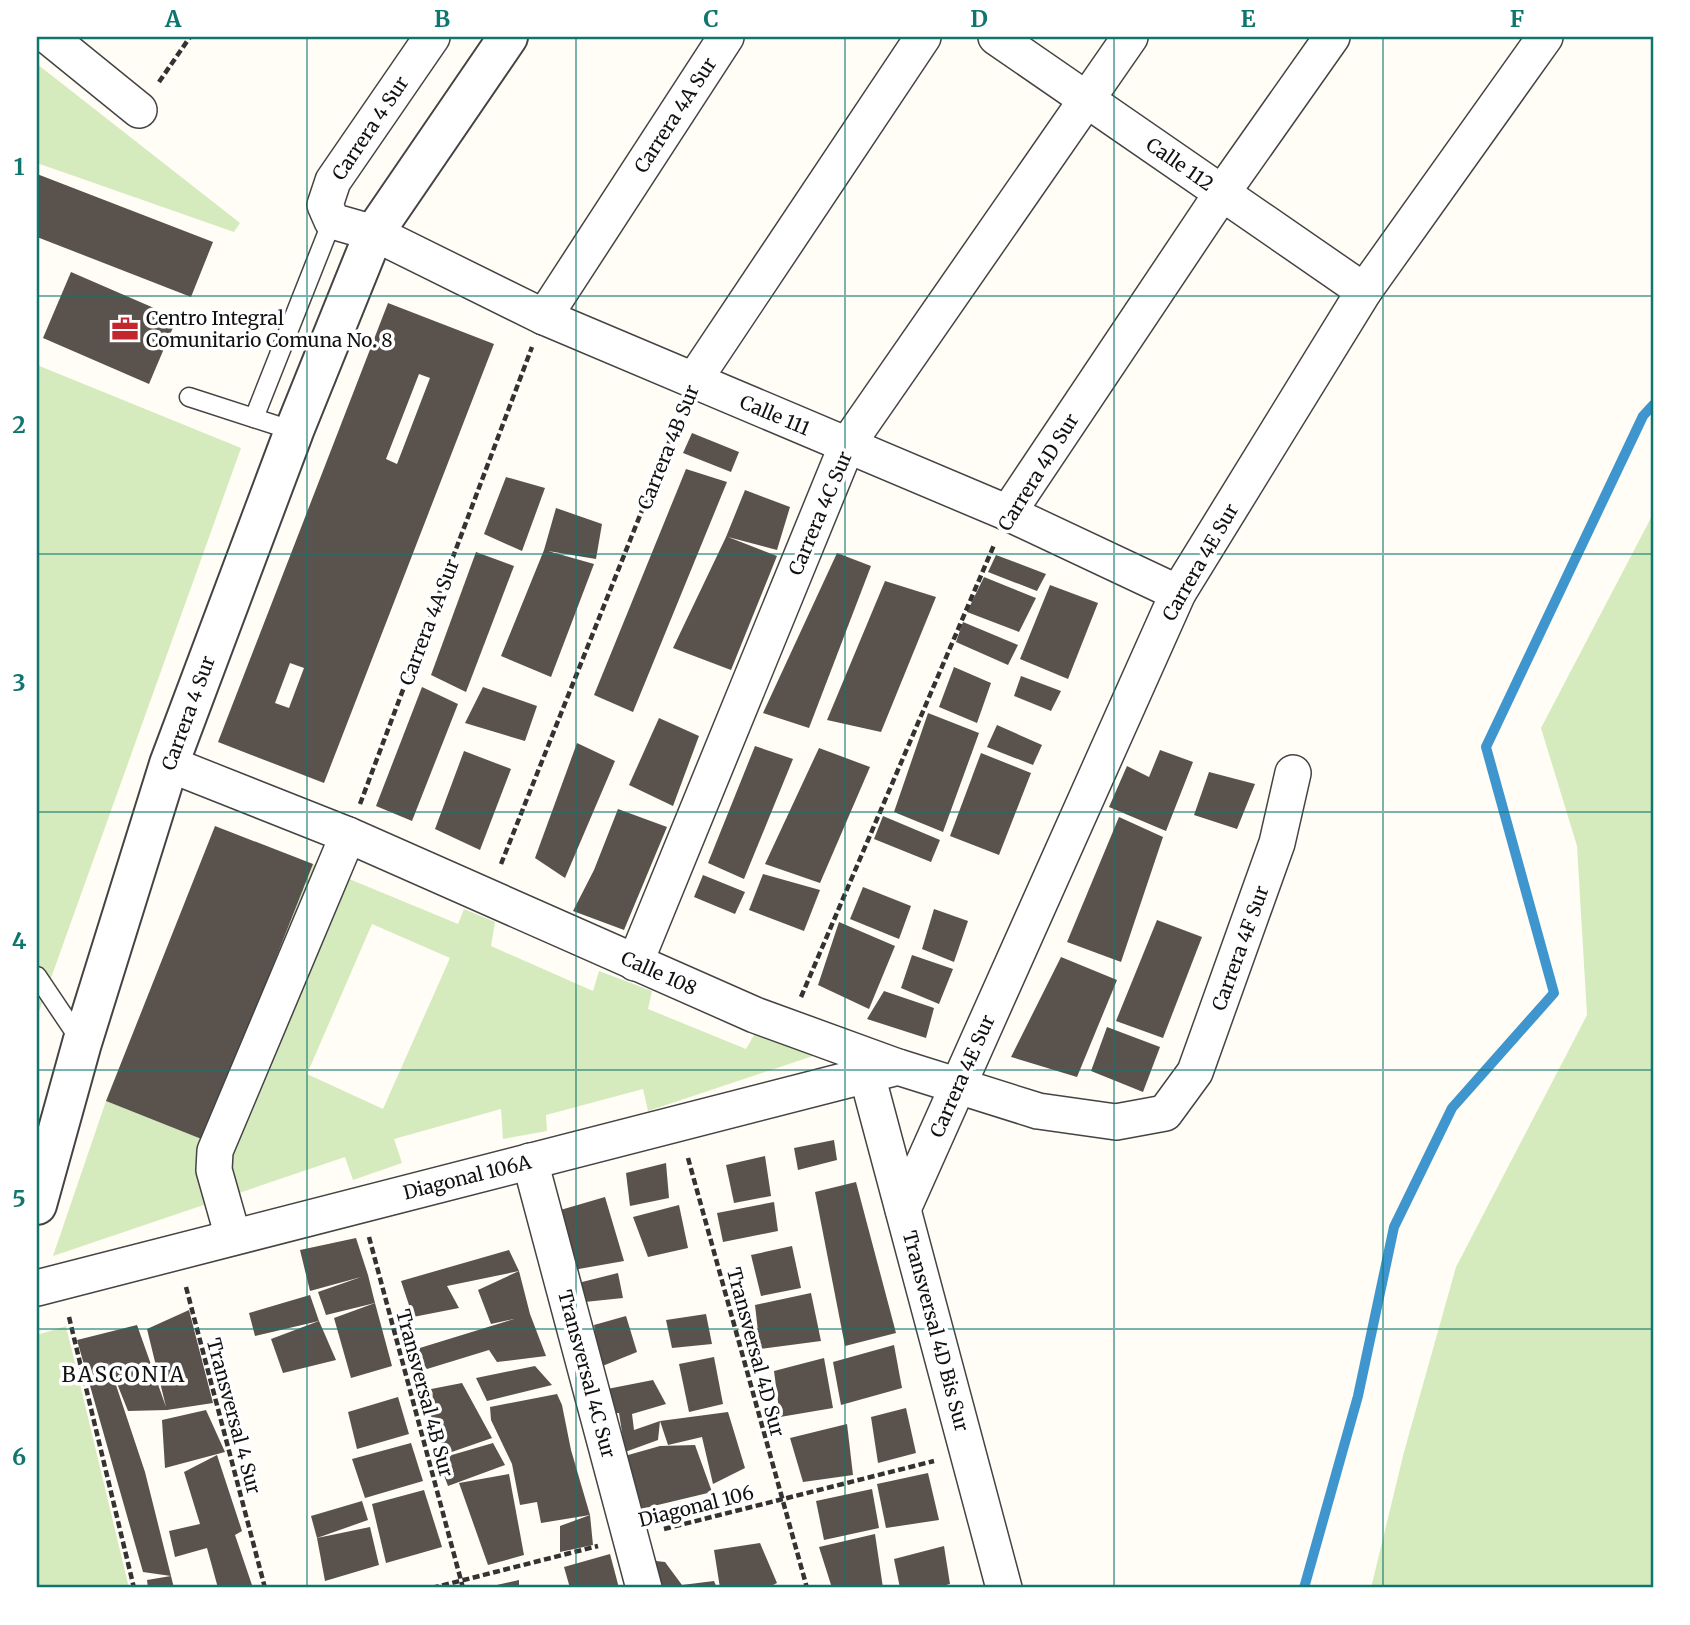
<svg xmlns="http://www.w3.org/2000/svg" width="1690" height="1625" viewBox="0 0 1690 1625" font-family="Merriweather,serif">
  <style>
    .green { fill: #d5ebbd; fill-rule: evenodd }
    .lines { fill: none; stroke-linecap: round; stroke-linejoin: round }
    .stream { stroke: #3f96cf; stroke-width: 10 }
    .building { fill: #5a524d; fill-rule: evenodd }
    .service-casing { stroke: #444; stroke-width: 21 }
    .minor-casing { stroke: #444; stroke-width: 38 }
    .tertiary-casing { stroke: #444; stroke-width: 42 }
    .path { stroke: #333; stroke-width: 4.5; stroke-dasharray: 7 3.5; stroke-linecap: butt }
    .service { stroke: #fff; stroke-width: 18 }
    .minor { stroke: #fff; stroke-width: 35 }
    .tertiary { stroke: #fff; stroke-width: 38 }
    .grid { fill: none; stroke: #0f766e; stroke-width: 2; stroke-opacity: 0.55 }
    .labels { text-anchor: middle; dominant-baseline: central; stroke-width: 7; stroke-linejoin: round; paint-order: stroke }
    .street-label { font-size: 19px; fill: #111; stroke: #fff }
    .poi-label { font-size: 19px; fill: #111; stroke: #fff; text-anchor: start }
    .neighbourhood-label { font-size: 21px; letter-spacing: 2px; fill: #111; stroke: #fff }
    .neatline { fill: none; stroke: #0f766e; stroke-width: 2.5 }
    .grid-label { font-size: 23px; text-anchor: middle; font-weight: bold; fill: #0f766e }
  </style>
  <rect width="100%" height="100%" fill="#fffdf5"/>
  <!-- green -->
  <g class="green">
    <polygon points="37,64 240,223 234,232 37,163"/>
    <polygon points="37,365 241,448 37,1017"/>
    <polygon points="1653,514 1653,1588 1371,1588 1404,1452 1456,1267 1587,1015 1577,846 1541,728"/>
    <path d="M313,864l145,60 6,-15 31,13 -4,24 102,45 6,-20 53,20 -4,18 98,40 11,-19 62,24 -171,57 -5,-22 -97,26 1,16 -44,8 -2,-30 -107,30 8,24 -49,17 -8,-23 -292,99 53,-155 98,39zM372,924l78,34 -67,151 -76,-35z"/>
    <polygon points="66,1326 129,1588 37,1588 37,1335"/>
  </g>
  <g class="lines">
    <!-- stream -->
    <polyline class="stream" points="1304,1588 1358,1396 1394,1227 1452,1108 1554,993 1486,747 1643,416 1653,405"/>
  </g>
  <!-- building -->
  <g class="building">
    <polygon points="37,174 213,242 191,297 37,237"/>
    <polygon points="71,272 177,318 149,384 43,338"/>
    <path d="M388,303l106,41 -170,439 -106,-41zM419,374l11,4 -33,86 -11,-5zM290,663l14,5 -15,40 -14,-5z"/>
    <polygon points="692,433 739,452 731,472 683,453"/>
    <polygon points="686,469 727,482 633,712 594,695"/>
    <polygon points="506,477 545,488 522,551 484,534"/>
    <polygon points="745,490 790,507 777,550 728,537 777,556 731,670 673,648 726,537"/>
    <polygon points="556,508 602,524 596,559 548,551 594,564 551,677 501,656 544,550"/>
    <polygon points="476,552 514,566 466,692 431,675"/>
    <polygon points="837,553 871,566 809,728 763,713"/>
    <polygon points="996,555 1046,574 1037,591 988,572"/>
    <polygon points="984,577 1036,598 1019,632 967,612"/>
    <polygon points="885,581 936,597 881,732 827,720"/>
    <polygon points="1050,585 1098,603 1068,679 1020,659"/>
    <polygon points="963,622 1018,645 1008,665 956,642"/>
    <polygon points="954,667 991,683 977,723 939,707"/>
    <polygon points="1021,676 1061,691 1051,711 1014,696"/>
    <polygon points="422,687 458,704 412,821 376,806"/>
    <polygon points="483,687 537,706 525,741 465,723"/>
    <polygon points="928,713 979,733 943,832 894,812"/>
    <polygon points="659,718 699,736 673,806 629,785"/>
    <polygon points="997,725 1042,745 1033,765 987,747"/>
    <polygon points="577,743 615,761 565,878 535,858"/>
    <polygon points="755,746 793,759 744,879 708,863"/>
    <polygon points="819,748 870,767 820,883 765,864"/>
    <polygon points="1160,750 1193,762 1166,831 1109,807 1127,766 1149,777"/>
    <polygon points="464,751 511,769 480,850 435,829"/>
    <polygon points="981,753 1031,773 999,855 950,836"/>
    <polygon points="1209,772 1255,784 1237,829 1194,815"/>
    <polygon points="618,809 667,827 624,930 573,911 594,870"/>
    <polygon points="883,816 940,840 931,862 874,839"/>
    <polygon points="1119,817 1163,837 1121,962 1067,942"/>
    <polygon points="215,826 313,864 204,1140 106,1101"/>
    <polygon points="763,874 820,890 804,931 749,910"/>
    <polygon points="703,875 745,892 735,914 694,897"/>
    <polygon points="863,887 911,906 899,939 850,919"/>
    <polygon points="934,909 968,921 954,962 922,949"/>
    <polygon points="1157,920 1202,937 1163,1038 1116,1021"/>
    <polygon points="839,922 895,946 869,1009 818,985"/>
    <polygon points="912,955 953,969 939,1004 901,988"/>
    <polygon points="1061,957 1117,980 1077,1077 1011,1057"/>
    <polygon points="884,991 934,1008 926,1038 867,1019"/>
    <polygon points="1107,1027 1160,1047 1143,1092 1091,1071"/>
    <polygon points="834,1140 837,1160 798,1170 794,1148"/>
    <polygon points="765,1156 771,1196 734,1203 726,1165"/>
    <polygon points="666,1163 669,1198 630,1206 626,1173"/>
    <polygon points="856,1182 896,1333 845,1346 815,1192"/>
    <polygon points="605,1197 624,1261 573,1270 557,1211"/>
    <polygon points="774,1202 778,1231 723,1242 717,1213"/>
    <polygon points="679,1205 688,1248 648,1257 633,1217"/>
    <polygon points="356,1238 368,1275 375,1303 392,1366 351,1378 334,1318 375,1303 326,1315 318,1292 361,1277 310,1291 300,1250"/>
    <polygon points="792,1246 801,1288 761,1296 751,1255"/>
    <polygon points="509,1250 519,1271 447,1286 459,1308 413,1317 401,1281"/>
    <polygon points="519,1271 530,1314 546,1356 497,1362 489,1350 427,1369 410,1351 514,1319 491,1324 478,1290"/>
    <polygon points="618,1273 623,1298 575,1303 570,1285"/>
    <polygon points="811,1293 821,1341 760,1349 755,1305"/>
    <polygon points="310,1295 319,1321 255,1336 249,1313"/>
    <polygon points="189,1310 213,1403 167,1410 128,1411 108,1361 145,1472 171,1576 143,1572 77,1340 137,1325 166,1407 147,1329"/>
    <polygon points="706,1314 712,1344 672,1348 666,1320"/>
    <polygon points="626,1316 637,1352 600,1367 594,1325"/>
    <polygon points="319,1321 336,1360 283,1373 271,1339"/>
    <polygon points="894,1345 902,1388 841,1405 833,1362"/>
    <polygon points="714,1357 723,1404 689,1412 679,1364"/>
    <polygon points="824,1358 833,1408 780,1417 774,1371"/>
    <polygon points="535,1366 552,1385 487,1401 476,1378"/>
    <polygon points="653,1380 666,1404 632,1414 634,1430 660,1421 658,1440 625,1452 619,1413 605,1414 602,1390"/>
    <polygon points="462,1383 492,1438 446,1454 421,1391"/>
    <polygon points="557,1394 562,1405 571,1450 590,1515 593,1545 560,1552 560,1526 590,1515 541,1523 537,1502 520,1505 512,1464 491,1420 490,1407"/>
    <polygon points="398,1397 409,1434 357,1449 348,1412"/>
    <polygon points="906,1408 916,1453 878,1463 871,1417"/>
    <polygon points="206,1410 225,1452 165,1468 162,1420"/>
    <polygon points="728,1412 745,1468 713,1484 702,1437 668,1445 660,1421"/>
    <polygon points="847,1424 853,1475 803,1482 790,1438"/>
    <polygon points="411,1443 423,1481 365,1498 352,1459"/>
    <polygon points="493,1443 505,1465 448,1486 438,1459"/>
    <polygon points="695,1445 712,1492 641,1509 614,1459 660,1446"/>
    <polygon points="217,1455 242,1531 235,1535 253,1588 218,1588 207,1548 175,1557 169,1531 200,1524 184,1472"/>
    <polygon points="928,1473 939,1520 886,1528 877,1484"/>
    <polygon points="509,1474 524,1555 488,1565 459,1483"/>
    <polygon points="872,1489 879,1528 824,1540 816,1501"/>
    <polygon points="424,1490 442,1547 386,1563 372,1504"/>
    <polygon points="362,1501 368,1520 317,1538 311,1516"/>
    <polygon points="370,1527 379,1565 325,1581 317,1538"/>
    <polygon points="875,1534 883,1588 832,1588 819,1547"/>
    <polygon points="760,1543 777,1583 773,1585 775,1588 720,1588 714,1550"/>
    <polygon points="944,1546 950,1584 935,1588 900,1588 894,1559"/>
    <polygon points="610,1554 619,1588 570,1588 564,1567"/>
    <polygon points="647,1560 665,1562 682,1585 714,1581 717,1588 656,1588"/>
    <polygon points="171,1576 174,1588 148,1588 147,1580"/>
    <polygon points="519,1580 519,1588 488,1588 488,1587"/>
  </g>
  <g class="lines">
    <defs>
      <g id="service">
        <polyline points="189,397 294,431"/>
        <polyline points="254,418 332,221"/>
        <polyline points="37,976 80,1040"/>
      </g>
      <g id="minor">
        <polyline points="49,37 139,110"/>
        <polyline points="432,37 333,181 325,205 332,221 374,233 544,317 1008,513 1178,593"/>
        <polyline points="996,37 1364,291"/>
        <polyline points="544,317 726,37"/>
        <polyline points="694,380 923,37"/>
        <polyline points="1008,513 1222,193 1332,37"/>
        <polyline points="169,764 348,835 755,1015 898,1067 1038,1111 1116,1122 1165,1113 1195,1072 1277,843 1293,773"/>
        <polyline points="635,963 847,445 1130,37"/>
        <polyline points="867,1075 1004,1588"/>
        <polyline points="530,1161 644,1588"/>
        <polyline points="903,1209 1178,593 1364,291 1545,37"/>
        <polyline points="233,1237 214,1170 215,1151 348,835"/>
        <polyline points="37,1288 898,1067"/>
      </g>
      <polyline id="tertiary" points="37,1205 82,1043 169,764 294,431 374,233 508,37"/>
    </defs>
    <!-- service casing -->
    <use href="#service" class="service-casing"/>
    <!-- minor casing -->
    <use href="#minor" class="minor-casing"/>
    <!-- tertiary casing -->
    <use href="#tertiary" class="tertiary-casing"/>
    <!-- path -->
    <g class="path">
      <polyline points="159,82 190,37"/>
      <polyline points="360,804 532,347"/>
      <polyline points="501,864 682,410"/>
      <polyline points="801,997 994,545"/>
      <polyline points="688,1158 807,1588"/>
      <polyline points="369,1237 463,1588"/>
      <polyline points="186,1287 265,1588"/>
      <polyline points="69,1317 134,1588"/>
      <polyline points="664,1529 934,1461"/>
      <polyline points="432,1588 598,1546"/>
    </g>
    <!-- service -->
    <use href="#service" class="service"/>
    <!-- minor -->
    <use href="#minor" class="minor"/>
    <!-- tertiary -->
    <use href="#tertiary" class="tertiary"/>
  </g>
  <!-- grid -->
  <path class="grid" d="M307,37v1551M576,37v1551M845,37v1551M1114,37v1551M1383,37v1551M37,296h1616M37,554h1616M37,812h1616M37,1070h1616M37,1329h1616"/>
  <!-- icons -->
  <defs>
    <symbol id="office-bare" viewBox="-9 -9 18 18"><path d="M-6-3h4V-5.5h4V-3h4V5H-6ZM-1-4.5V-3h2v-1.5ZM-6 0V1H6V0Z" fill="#c4262e" stroke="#fff" stroke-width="2.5" paint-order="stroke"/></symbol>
  </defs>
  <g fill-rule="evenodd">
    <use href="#office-bare" x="106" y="310" width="38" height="38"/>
  </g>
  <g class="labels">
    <!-- street labels -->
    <g class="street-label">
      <text transform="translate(675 115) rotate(-57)">Carrera 4A Sur</text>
      <text transform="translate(370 128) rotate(-56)">Carrera 4 Sur</text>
      <text transform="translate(1180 164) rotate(35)">Calle 112</text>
      <text transform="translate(775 415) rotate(23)">Calle 111</text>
      <text transform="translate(668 447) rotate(-68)">Carrera 4B Sur</text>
      <text transform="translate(1038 472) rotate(-58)">Carrera 4D Sur</text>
      <text transform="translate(820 513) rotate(-67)">Carrera 4C Sur</text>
      <text transform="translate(1200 562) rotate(-60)">Carrera 4E Sur</text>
      <text transform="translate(429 622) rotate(-69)">Carrera 4A Sur</text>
      <text transform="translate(188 713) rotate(-70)">Carrera 4 Sur</text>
      <text transform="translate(1240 948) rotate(-70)">Carrera 4F Sur</text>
      <text transform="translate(659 973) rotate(24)">Calle 108</text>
      <text transform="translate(962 1076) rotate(-66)">Carrera 4E Sur</text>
      <text transform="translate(467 1177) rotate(-14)">Diagonal 106A</text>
      <text transform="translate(936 1331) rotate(75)">Transversal 4D Bis Sur</text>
      <text transform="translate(756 1352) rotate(75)">Transversal 4D Sur</text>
      <text transform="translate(587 1374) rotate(75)">Transversal 4C Sur</text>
      <text transform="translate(425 1393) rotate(75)">Transversal 4B Sur</text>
      <text transform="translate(234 1416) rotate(75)">Transversal 4 Sur</text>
      <text transform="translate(696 1506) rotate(-14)">Diagonal 106</text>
    </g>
    <!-- poi labels -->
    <g class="poi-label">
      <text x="146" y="318">Centro Integral<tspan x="146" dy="22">Comunitario Comuna No. 8</tspan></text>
    </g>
    <!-- neighbourhood labels -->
    <g class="neighbourhood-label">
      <text x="124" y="1374">BASCONIA</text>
    </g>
  </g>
  <!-- border -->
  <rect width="1690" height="1625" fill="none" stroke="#ffffff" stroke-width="77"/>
  <rect x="38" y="38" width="1614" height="1548" class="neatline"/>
  <g class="grid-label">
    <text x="173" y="27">A</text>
    <text x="442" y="27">B</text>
    <text x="711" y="27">C</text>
    <text x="979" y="27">D</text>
    <text x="1248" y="27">E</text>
    <text x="1517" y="27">F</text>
    <text x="19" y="175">1</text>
    <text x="19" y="433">2</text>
    <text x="19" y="691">3</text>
    <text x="19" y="949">4</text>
    <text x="19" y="1207">5</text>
    <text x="19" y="1465">6</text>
  </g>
</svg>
